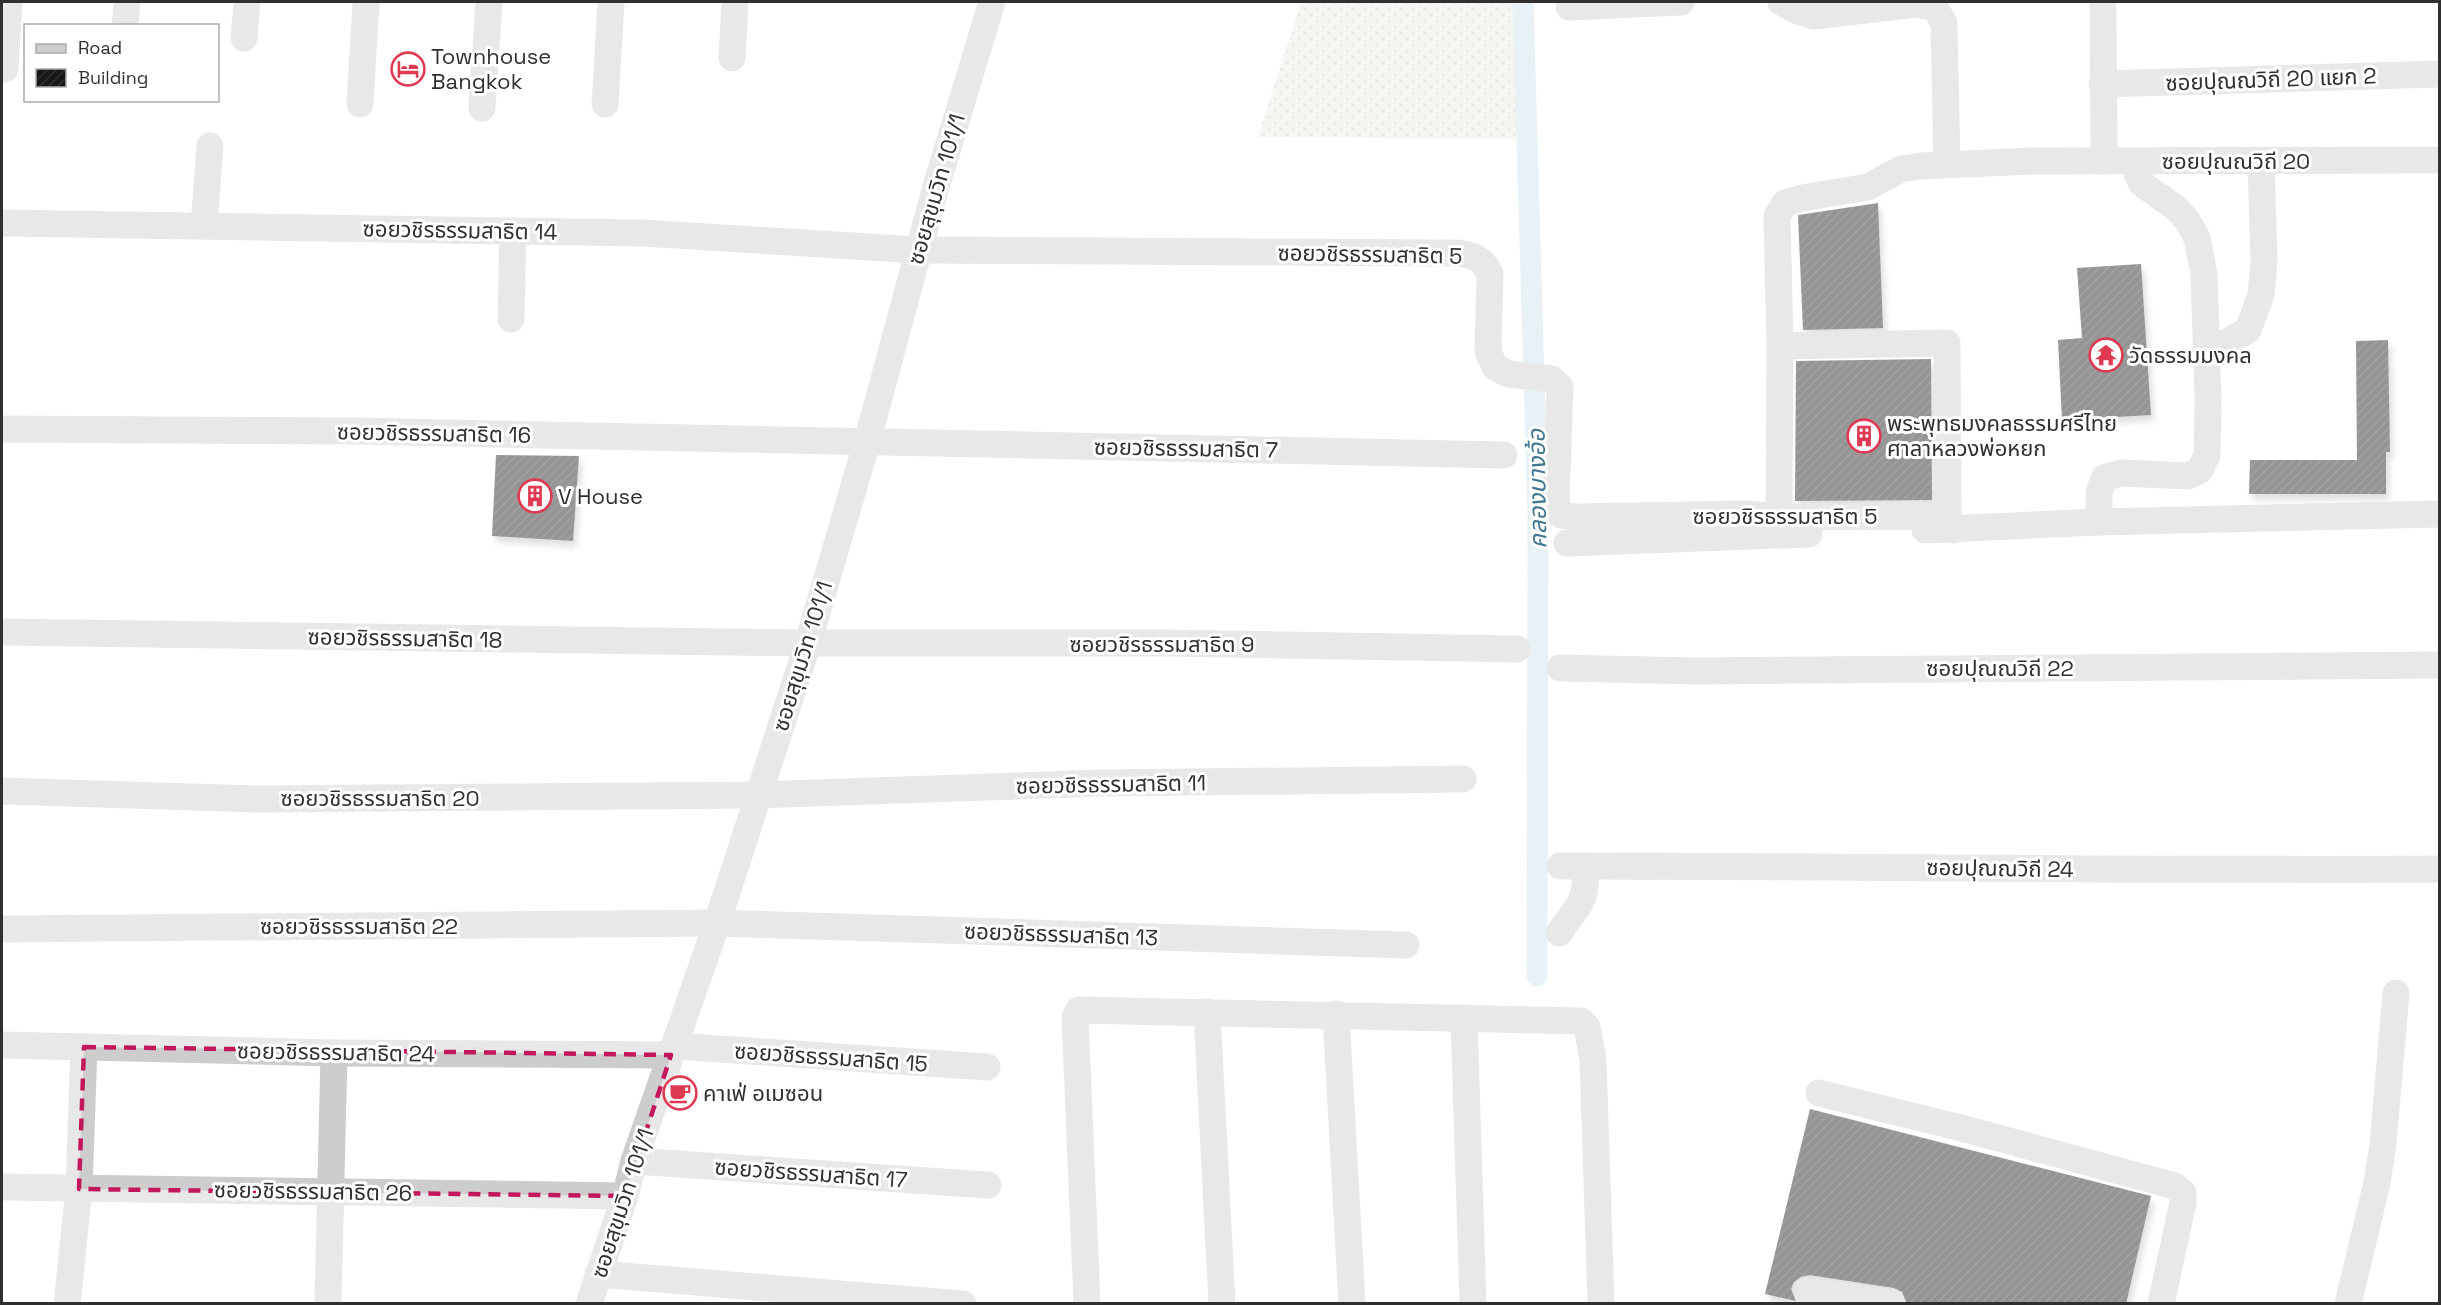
<svg xmlns="http://www.w3.org/2000/svg" width="2441" height="1305" viewBox="0 0 2441 1305" font-family="'Space Grotesk','Noto Sans Thai',sans-serif">
  <style>
    .grass { fill: url(#grass-dots) }
    .lines { fill: none; stroke-linecap: round; stroke-linejoin: round }
    .canal { stroke: #cce1eb; stroke-width: 21 }
    .building { fill: url(#building-hatch); filter: url(#shadow) }
    .minor { stroke: #cdcdcd; stroke-width: 27 }
    .marked { fill: none; stroke: #c2185b; stroke-width: 4.5; stroke-dasharray: 12 8; stroke-linejoin: round }
    .labels { text-anchor: middle; dominant-baseline: central; stroke-width: 6; stroke-linejoin: round; paint-order: stroke }
    .poi-label { font-size: 22px; fill: #303030; stroke: #fff; text-anchor: start }
    .street-label { font-size: 22px; fill: #303030; stroke: #fff }
    .water-label { font-size: 24px; font-style: italic; fill: #407790; stroke: #fff }
  </style>
  <defs>
    <pattern id="grass-dots" width="8" height="8" patternUnits="userSpaceOnUse" patternTransform="scale(1.5)"><rect width="8" height="8" fill="#e7ecdf"/><path d="M2 2h.1M6 6h.1" fill="none" stroke="#c6cbc0" stroke-width="1.8" stroke-linecap="round"/></pattern>
    <pattern id="building-hatch" width="6" height="6" patternUnits="userSpaceOnUse" patternTransform="scale(1.5)"><rect width="6" height="6" fill="#171717"/><path d="M-1 1l2-2M0 6l6-6M5 7l2-2" fill="none" stroke="#303030"/></pattern>
    <filter id="shadow"><feDropShadow dx="3.5" dy="6" stdDeviation="3" flood-color="#0004"/></filter>
  </defs>
  <rect width="100%" height="100%" fill="#fff"/>
  <!-- grass -->
  <polygon class="grass" points="1301,2 1530,2 1531,139 1258,137"/>
  <g class="lines">
    <!-- canal -->
    <polyline class="canal" points="1523,2 1538,516 1537,976"/>
  </g>
  <!-- building -->
  <g class="building">
    <polygon points="1878,203 1883,328 1803,330 1798,215"/>
    <polygon points="2141,264 2151,415 2062,420 2058,340 2082,338 2077,268"/>
    <polygon points="2388,340 2390,452 2386,452 2386,494 2249,494 2250,460 2357,460 2356,341"/>
    <polygon points="1931,359 1932,500 1795,501 1796,361"/>
    <polygon points="496,455 579,456 573,541 492,536"/>
    <polygon points="1810,1109 2151,1196 2126,1304 1907,1304 1902,1292 1894,1288 1809,1275 1801,1277 1794,1282 1791,1289 1796,1301 1765,1294"/>
  </g>
  <g class="lines">
    <!-- minor -->
    <g class="minor">
      <polyline points="1781,2 1798,11 1814,16 1916,4 1935,8 1944,23 1947,164"/>
      <polyline points="1569,7 1681,2"/>
      <polyline points="2103,7 2104,161"/>
      <polyline points="125,26 127,2"/>
      <polyline points="244,38 247,2"/>
      <polyline points="732,58 735,2"/>
      <polyline points="5,69 9,2"/>
      <polyline points="2102,84 2440,74"/>
      <polyline points="360,104 366,2"/>
      <polyline points="605,104 611,2"/>
      <polyline points="482,108 489,2"/>
      <path d="M2,223l640,10 276,17 538,3c17,2 27,5 34,21l-2,78 7,15 13,7 44,5 8,8 -4,115 5,13 12,2 171,-3 35,3 169,-1"/>
      <polyline points="204,225 210,146"/>
      <polyline points="511,319 513,231"/>
      <polyline points="1780,346 1947,343 1948,516 1954,530"/>
      <polyline points="2207,353 2248,330 2261,295 2264,262 2261,162"/>
      <polyline points="2,429 358,431 1504,455"/>
      <polyline points="1779,517 1780,346 1777,216 1785,203 1802,198 1868,187 1901,169 1921,166 2033,161 2440,160"/>
      <polyline points="2099,522 2099,493 2104,478 2121,473 2188,476 2199,471 2207,456 2208,401 2204,274 2197,238 2187,220 2176,208 2142,184 2132,161"/>
      <polyline points="1925,530 2099,522 2440,514"/>
      <polyline points="1567,543 1809,534"/>
      <polyline points="2,632 808,643 1167,643 1517,649"/>
      <polyline points="1560,668 1697,671 2440,665"/>
      <polyline points="2,791 257,799 758,795 1102,783 1463,779"/>
      <path d="M1560,866c293,0 586,5 880,3"/>
      <polyline points="2,929 717,923 1406,945"/>
      <polyline points="1559,933 1579,905 1584,893 1587,866"/>
      <polyline points="1207,1012 1222,1304"/>
      <polyline points="1336,1014 1352,1304"/>
      <polyline points="1464,1018 1473,1304"/>
      <polyline points="2,1045 334,1053 671,1055"/>
      <polyline points="675,1046 987,1067"/>
      <polyline points="1819,1093 1965,1129 2175,1186 2183,1193 2183,1203 2161,1304"/>
      <polyline points="634,1161 988,1185"/>
      <polyline points="2,1187 625,1196"/>
      <polyline points="598,1274 963,1304"/>
      <polyline points="1807,1291 1892,1304"/>
      <polyline points="67,1304 79,1189 84,1047"/>
      <polyline points="328,1304 334,1053"/>
      <polyline points="589,1304 625,1196 634,1161 717,923 808,643 867,442 935,190 992,2"/>
      <polyline points="1087,1304 1075,1017 1079,1010 1581,1021 1587,1027 1593,1060 1601,1304"/>
      <polyline points="2348,1304 2377,1183 2383,1144 2396,993"/>
    </g>
  </g>
  <!-- marked area -->
  <path d="M0 0H2441V1305H0ZM84,1047l587,8 -46,141 -546,-7z" fill="#fff" fill-opacity=".55" fill-rule="evenodd"/>
  <path class="marked" d="M84,1047l587,8 -46,141 -546,-7z"/>
  <!-- icons -->
  <defs>
    <symbol id="hotel-ring" viewBox="-11 -11 22 22"><circle r="9.5" fill="#fff" stroke="#df3a52" stroke-width="1.5"/><path d="M-6-4.5h1.5V1H6V5H4.5V3h-9V5H-6ZM-4 0a1.8 1.8 0 1 1 3.6 0ZM.5 0V-2.5h3Q6-2.5 6 0Z" fill="#df3a52"/></symbol>
    <symbol id="temple-ring" viewBox="-11 -11 22 22"><circle r="9.5" fill="#fff" stroke="#df3a52" stroke-width="1.5"/><path d="M0-6L5-2H3V0L6.5 2.5H4V6H1.5V3h-3V6H-4V2.5H-6.5L-3 0V-2H-5Z" fill="#df3a52"/></symbol>
    <symbol id="building-ring" viewBox="-11 -11 22 22"><circle r="9.5" fill="#fff" stroke="#df3a52" stroke-width="1.5"/><path d="M-4-6H4V6H1V3H-1V6H-4ZM-2.5-4.3h1.7v1.8h-1.7ZM.8-4.3h1.7v1.8H.8ZM-2.5-1h1.7V.8h-1.7ZM.8-1h1.7V.8H.8Z" fill="#df3a52"/></symbol>
    <symbol id="cafe-ring" viewBox="-11 -11 22 22"><circle r="9.5" fill="#fff" stroke="#df3a52" stroke-width="1.5"/><path d="M-5.5-4.5H6V0H3Q3 3.5 0 3.5H-2.5Q-5.5 3.5-5.5 0ZM3-3.2v2h1.7v-2ZM-6 4.5H4V6H-6Z" fill="#df3a52"/></symbol>
  </defs>
  <g fill-rule="evenodd">
    <use href="#hotel-ring" x="389" y="50" width="38" height="38"/>
    <use href="#temple-ring" x="2087" y="336" width="38" height="38"/>
    <use href="#building-ring" x="1845" y="417" width="38" height="38"/>
    <use href="#building-ring" x="516" y="477" width="38" height="38"/>
    <use href="#cafe-ring" x="661" y="1074" width="38" height="38"/>
  </g>
  <g class="labels">
    <!-- poi labels -->
    <g class="poi-label">
      <text x="431" y="56">Townhouse<tspan x="431" dy="25">Bangkok</tspan></text>
      <text x="2129" y="355">วัดธรรมมงคล</text>
      <text x="1887" y="423">พระพุทธมงคลธรรมศรีไทย<tspan x="1887" dy="25">ศาลาหลวงพ่อหยก</tspan></text>
      <text x="558" y="496">V House</text>
      <text x="703" y="1093">คาเฟ่ อเมซอน</text>
    </g>
    <!-- street labels -->
    <g class="street-label">
      <text transform="translate(2271 79) rotate(-2)">ซอยปุณณวิถี 20 แยก 2</text>
      <text x="2236" y="161">ซอยปุณณวิถี 20</text>
      <text transform="translate(936 189) rotate(-74)">ซอยสุขุมวิท 101/1</text>
      <text transform="translate(460 230) rotate(1)">ซอยวชิรธรรมสาธิต 14</text>
      <text transform="translate(1370 254) rotate(1)">ซอยวชิรธรรมสาธิต 5</text>
      <text transform="translate(434 433) rotate(1)">ซอยวชิรธรรมสาธิต 16</text>
      <text transform="translate(1186 448) rotate(1)">ซอยวชิรธรรมสาธิต 7</text>
      <text x="1785" y="516">ซอยวชิรธรรมสาธิต 5</text>
      <text transform="translate(405 638) rotate(1)">ซอยวชิรธรรมสาธิต 18</text>
      <text x="1162" y="644">ซอยวชิรธรรมสาธิต 9</text>
      <text transform="translate(802 656) rotate(-73)">ซอยสุขุมวิท 101/1</text>
      <text x="2000" y="668">ซอยปุณณวิถี 22</text>
      <text transform="translate(1111 784) rotate(-1)">ซอยวชิรธรรมสาธิต 11</text>
      <text x="380" y="798">ซอยวชิรธรรมสาธิต 20</text>
      <text transform="translate(2000 868) rotate(1)">ซอยปุณณวิถี 24</text>
      <text x="359" y="926">ซอยวชิรธรรมสาธิต 22</text>
      <text transform="translate(1061 934) rotate(2)">ซอยวชิรธรรมสาธิต 13</text>
      <text transform="translate(336 1052) rotate(1)">ซอยวชิรธรรมสาธิต 24</text>
      <text transform="translate(831 1057) rotate(4)">ซอยวชิรธรรมสาธิต 15</text>
      <text transform="translate(811 1173) rotate(4)">ซอยวชิรธรรมสาธิต 17</text>
      <text transform="translate(313 1191) rotate(1)">ซอยวชิรธรรมสาธิต 26</text>
      <text transform="translate(622 1203) rotate(-72)">ซอยสุขุมวิท 101/1</text>
    </g>
    <!-- water labels -->
    <g class="water-label">
      <text transform="translate(1537 489) rotate(-91)">คลองบางอ้อ</text>
    </g>
  </g>
  <!-- border -->
  <rect width="2441" height="1305" fill="none" stroke="#303030" stroke-width="6"/>
  <!-- legend -->
  <rect x="24" y="24" width="195" height="78" fill="#ffffff" stroke="#acacac" stroke-width="1.5"/>
  <rect x="36" y="44" width="30" height="9" fill="#cdcdcd" stroke="#acacac" stroke-width="1.5"/>
  <text x="78" y="54" font-size="18" fill="#303030">Road</text>
  <rect x="36" y="69" width="30" height="18" fill="url(#building-hatch)" stroke="#acacac" stroke-width="1.5"/>
  <text x="78" y="84" font-size="18" fill="#303030">Building</text>
</svg>
